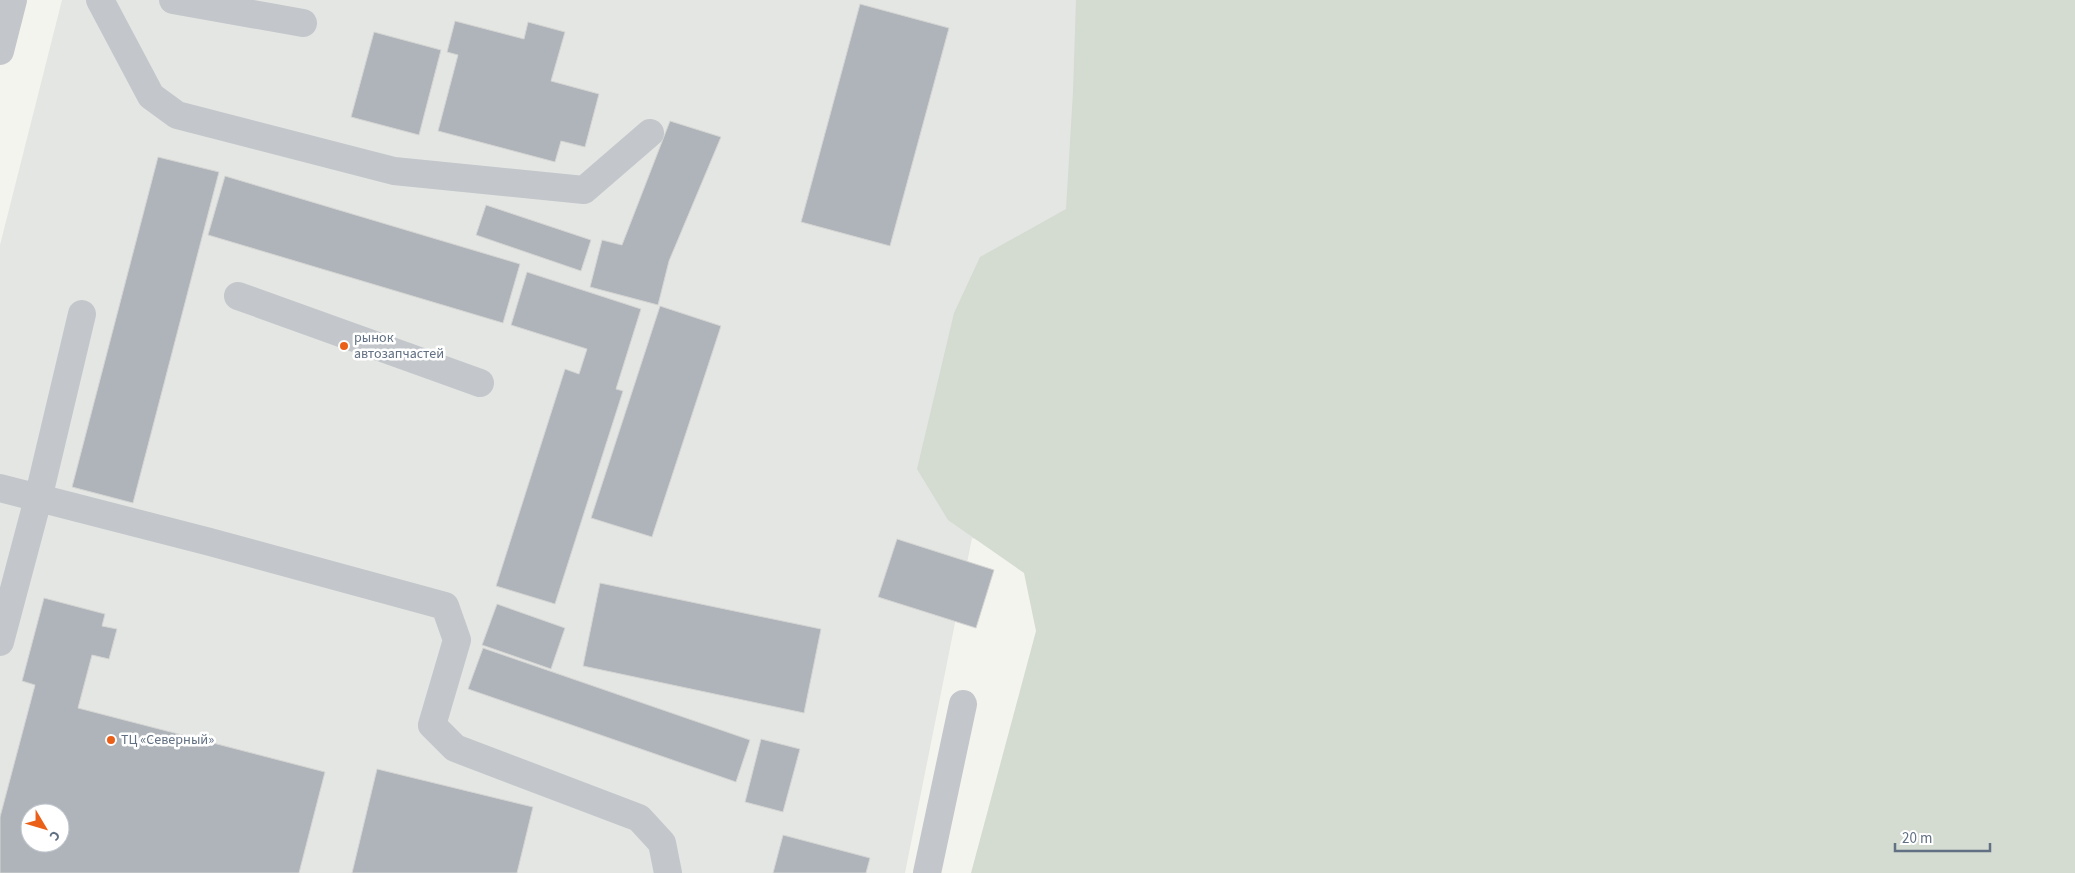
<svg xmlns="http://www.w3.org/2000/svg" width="2075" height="873" viewBox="0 0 2075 873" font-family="'Source Sans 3',sans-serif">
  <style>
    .built { fill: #e4e6e3; fill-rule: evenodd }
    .green { fill: #d4dbd0 }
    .building { fill: #aeb4ba; stroke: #d5d5d3; fill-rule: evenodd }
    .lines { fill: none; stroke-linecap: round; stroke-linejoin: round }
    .minor { stroke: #c3c6ca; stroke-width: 28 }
    .poi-dot { fill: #eb6019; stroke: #fff; stroke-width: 2 }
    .labels { text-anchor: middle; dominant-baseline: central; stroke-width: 5; stroke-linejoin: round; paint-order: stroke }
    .poi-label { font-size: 14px; fill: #617082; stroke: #fff; text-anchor: start }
  </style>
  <rect width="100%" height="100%" fill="#f4f4ef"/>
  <!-- built -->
  <path class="built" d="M62,0h1286l-272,578 -104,-40 -67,335h-905v-628zM30,813h30v30h-30z"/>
  <!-- green -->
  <polygon class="green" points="1076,0 2075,0 2075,873 971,873 1036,631 1024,573 948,520 917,469 954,313 980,257 1066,209 1073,92"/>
  <!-- building -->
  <g class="building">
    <polygon points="860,4 949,28 890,246 801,222"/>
    <polygon points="455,21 524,39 528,22 565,32 551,81 599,94 585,147 561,141 555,162 438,131 458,55 447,52"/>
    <polygon points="374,32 441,50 419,135 351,117"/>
    <polygon points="670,121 721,137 669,261 658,305 590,287 602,240 622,245"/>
    <polygon points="158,157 219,172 133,503 72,487"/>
    <polygon points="225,176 520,264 503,323 208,235"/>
    <polygon points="486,205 591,240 581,271 476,235"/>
    <polygon points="527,272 641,309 616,389 623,391 555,604 496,586 565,369 579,374 587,349 511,325"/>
    <polygon points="660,306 721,326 652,537 591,518"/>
    <polygon points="897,539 994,570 976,628 878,597"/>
    <polygon points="600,583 821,629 804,713 583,666"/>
    <path d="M44,598l61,16 -3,12 15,3 -8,30 -17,-4 -14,53 247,64 -26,101h-299v-56l35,-132 -13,-4zM30,813h30v30h-30z"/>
    <polygon points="497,604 565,628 551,669 482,645"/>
    <polygon points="483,648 750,740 736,782 468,689"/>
    <polygon points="761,739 800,749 783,812 745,802"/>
    <polygon points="377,769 533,807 517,873 352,873"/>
    <polygon points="783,835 870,858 866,873 773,873"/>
  </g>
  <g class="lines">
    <!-- minor -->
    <g class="minor">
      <polyline points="100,0 151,96 177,115 394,171 584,190 650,133"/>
      <polyline points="173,0 303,23"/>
      <polyline points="0,51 13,0"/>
      <polyline points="238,296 480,383"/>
      <polyline points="0,488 210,542 445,606 457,640 432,725 455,748 639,818 662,843 668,873"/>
      <polyline points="0,642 38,499 82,314"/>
      <polyline points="927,873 963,704"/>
    </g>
  </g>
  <!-- markers -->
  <g class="poi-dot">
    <circle cx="344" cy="346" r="5"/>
    <circle cx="111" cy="740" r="5"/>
  </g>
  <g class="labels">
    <!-- poi labels -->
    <g class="poi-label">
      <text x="354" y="338">рынок<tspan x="354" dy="16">автозапчастей</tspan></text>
      <text x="121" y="740">ТЦ «Северный»</text>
    </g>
  </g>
  <!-- north arrow -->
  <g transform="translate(45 828) rotate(128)"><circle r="24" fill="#ffffff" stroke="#c0c6cd"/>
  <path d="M0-4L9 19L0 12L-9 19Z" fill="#eb6019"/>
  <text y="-8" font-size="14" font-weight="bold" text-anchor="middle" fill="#617082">С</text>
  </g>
  <!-- scale -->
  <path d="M1895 843v8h95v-8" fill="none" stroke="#617082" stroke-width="2.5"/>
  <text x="1902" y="843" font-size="15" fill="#617082" stroke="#ffffff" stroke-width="4" paint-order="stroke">20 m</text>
</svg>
